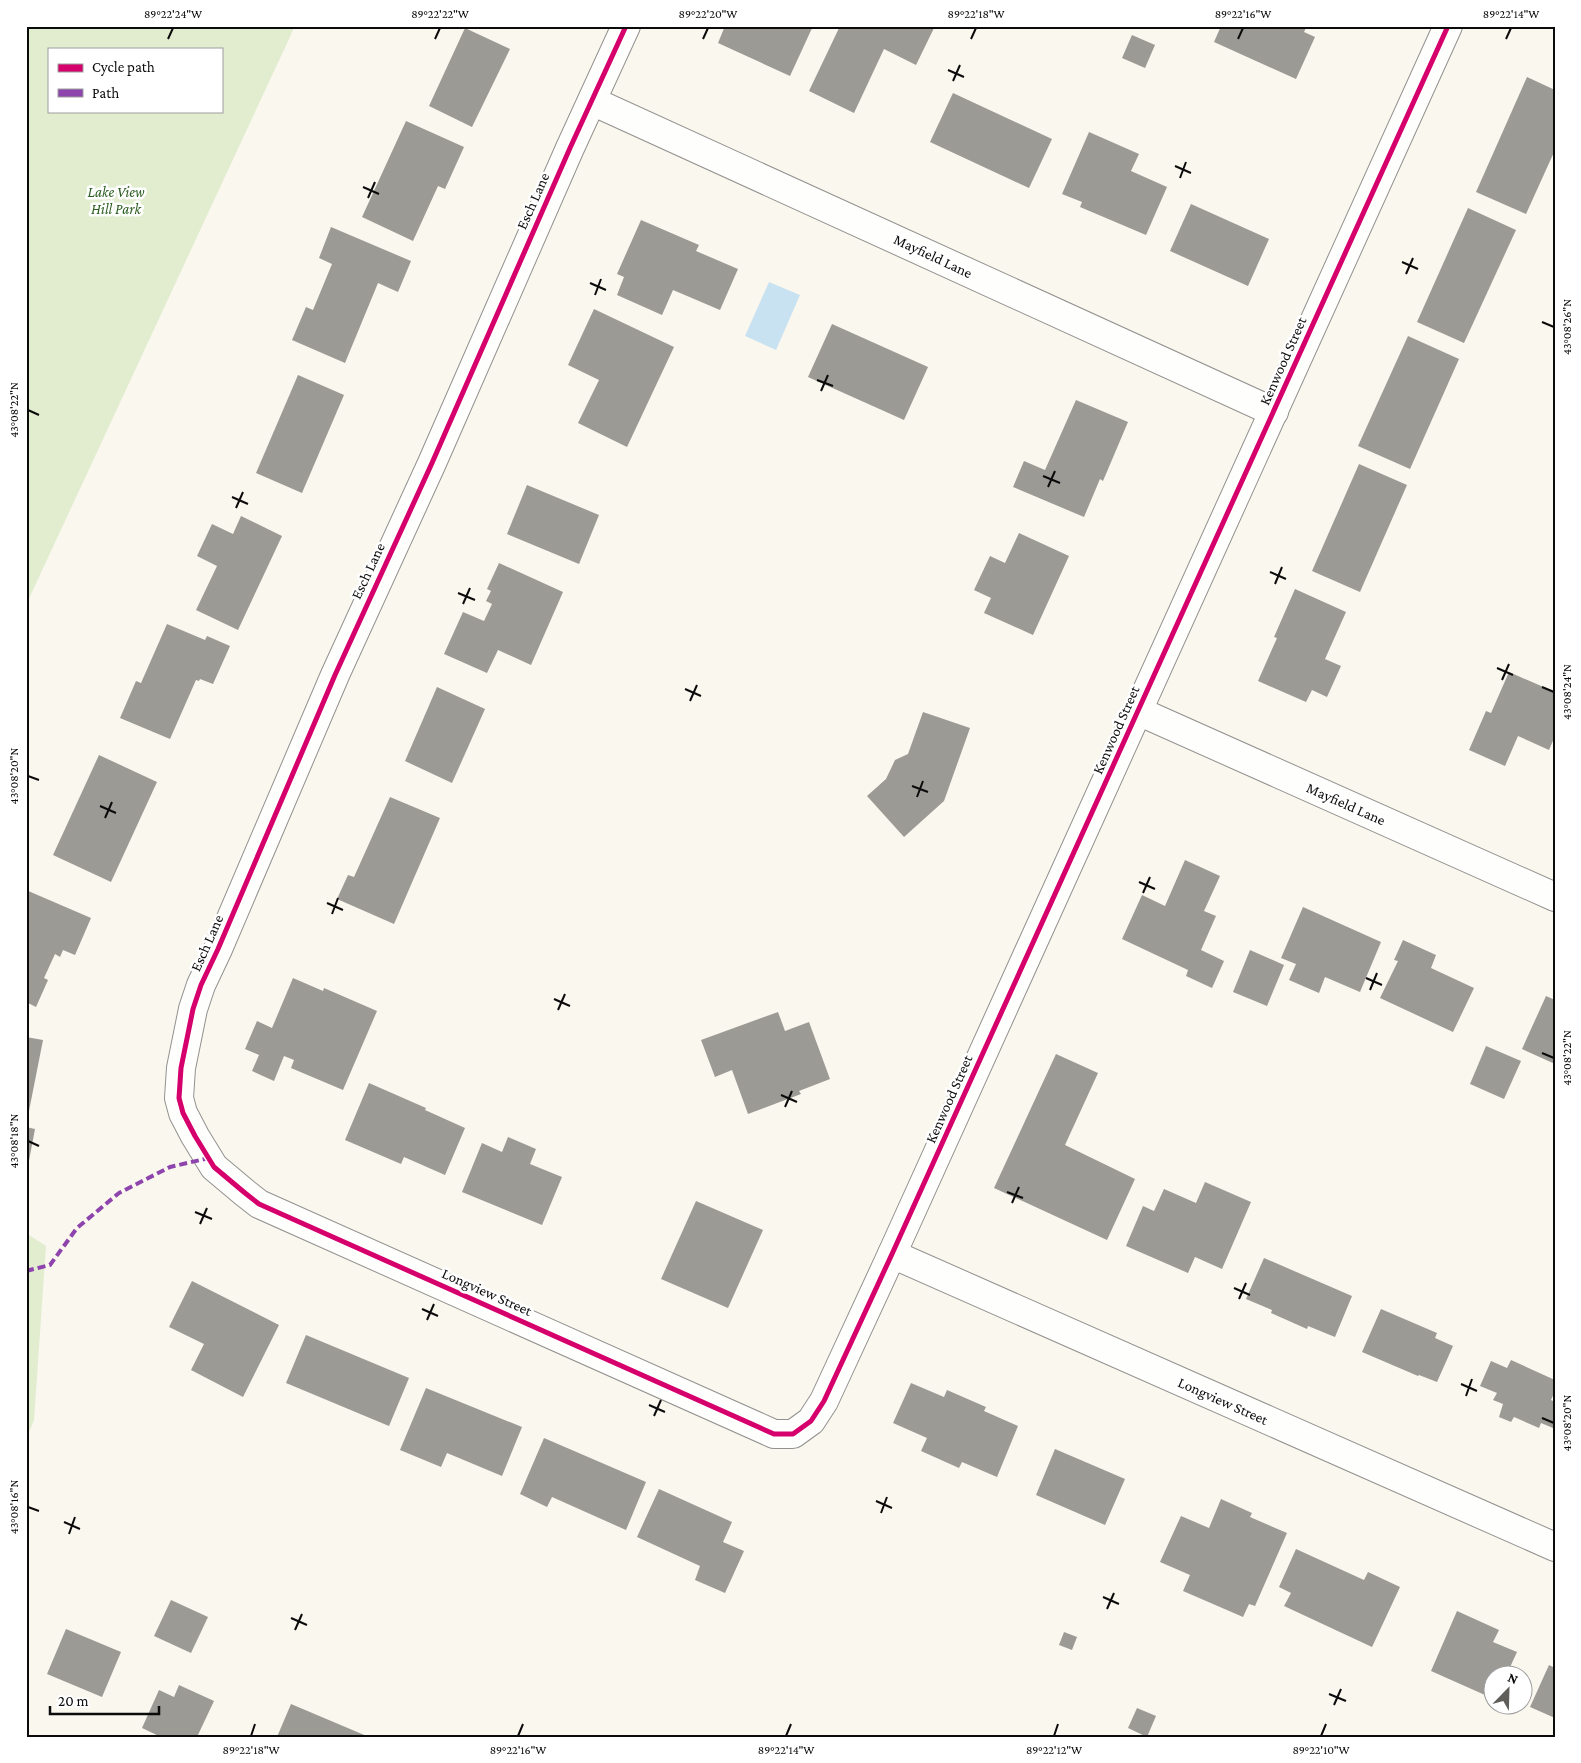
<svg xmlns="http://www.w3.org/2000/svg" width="1581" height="1763" viewBox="0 0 1581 1763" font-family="'Crimson Pro',serif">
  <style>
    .green { fill: #e2edd0; fill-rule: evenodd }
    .water { fill: #c8e2f1 }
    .building { fill: #9c9a95 }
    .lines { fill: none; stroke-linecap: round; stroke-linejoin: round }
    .minor-casing { stroke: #93918e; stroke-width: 30 }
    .minor { stroke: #fefefd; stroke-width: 28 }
    .quiet { stroke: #8e44ad; stroke-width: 4; stroke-dasharray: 8 4; stroke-linecap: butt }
    .cycleway-casing { stroke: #fff; stroke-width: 8 }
    .cycleway { stroke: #d6006c; stroke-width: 5 }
    .ticks { fill: none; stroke: #0b0b0b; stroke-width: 2 }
    .labels { text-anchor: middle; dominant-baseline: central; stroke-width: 5; stroke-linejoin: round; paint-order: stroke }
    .park-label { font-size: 15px; font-style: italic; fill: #2c5e21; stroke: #fff }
    .street-label { font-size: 15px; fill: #0b0b0b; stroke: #fff }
    .neatline { fill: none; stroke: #0b0b0b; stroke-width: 2 }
    .ticks-label { font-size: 12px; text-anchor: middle; fill: #0b0b0b }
  </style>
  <rect width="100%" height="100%" fill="#faf7ef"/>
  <!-- green -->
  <g class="green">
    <path d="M26,26h269l-269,579zM49,49h172v62h-172z"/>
    <polygon points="26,1233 46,1246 34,1420 26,1439"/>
  </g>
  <!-- water -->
  <polygon class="water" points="769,282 800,295 776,350 745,336"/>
  <!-- building -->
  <g class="building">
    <polygon points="725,26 813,26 790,76 718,43"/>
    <polygon points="840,26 935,26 916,65 884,49 854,113 809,91"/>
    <polygon points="1221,26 1307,26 1304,32 1315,37 1296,79 1214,42"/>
    <polygon points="465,28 510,49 472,127 429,106"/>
    <polygon points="1132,35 1155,45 1145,68 1122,58"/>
    <polygon points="1527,77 1555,90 1555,150 1526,214 1476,192"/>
    <polygon points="953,93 1052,139 1029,188 930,142"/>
    <polygon points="406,121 464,147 445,189 438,186 413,241 362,217"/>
    <polygon points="1089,132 1139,154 1131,171 1167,187 1146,235 1080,207 1082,202 1062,194"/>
    <polygon points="1191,204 1269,239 1248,286 1170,251"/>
    <polygon points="1468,208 1516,230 1464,343 1417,322"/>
    <polygon points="641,220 699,245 696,251 738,269 720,310 673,290 662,315 617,295 624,277 617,274"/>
    <polygon points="331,227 411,261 398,292 378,283 345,363 292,340 306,307 313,310 332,264 319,258"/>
    <polygon points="594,309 674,347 627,447 578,423 599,380 568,365"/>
    <polygon points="832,324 928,367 904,420 808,377"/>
    <polygon points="1408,336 1459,359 1410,469 1358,446"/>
    <polygon points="298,375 344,395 302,493 256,473"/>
    <polygon points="1076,400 1128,422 1103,481 1100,479 1084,517 1013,487 1024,461 1045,470"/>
    <polygon points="1359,464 1407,485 1360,592 1312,571"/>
    <polygon points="527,485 599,515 579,564 507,534"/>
    <polygon points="241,516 282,536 238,630 196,610 217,566 197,556 212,524 233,534"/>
    <polygon points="1019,533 1069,556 1033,635 984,613 991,598 974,590 990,556 1005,563"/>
    <polygon points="499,563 563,592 531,665 498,650 487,673 444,654 463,612 484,621 492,604 486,601 491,591 487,589"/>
    <polygon points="1295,589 1346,612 1325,659 1341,666 1327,697 1312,690 1306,702 1258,681 1277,638 1274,637"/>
    <polygon points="167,624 205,640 207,636 230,646 213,684 200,679 199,681 196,680 170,739 120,718 136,681 141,683"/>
    <polygon points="1509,672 1555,692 1555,736 1549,750 1518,736 1505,766 1469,750 1486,711 1491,713"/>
    <polygon points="437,687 485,709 452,783 405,761"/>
    <polygon points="923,712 970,728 944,801 904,837 867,796 886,779 895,760 908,754"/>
    <polygon points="99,755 157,782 111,882 53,855"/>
    <polygon points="390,797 440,818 394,924 337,899 348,875 354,877"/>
    <polygon points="1185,860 1220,876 1204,911 1216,916 1201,950 1224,961 1212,988 1186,976 1188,970 1122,939 1142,895 1165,906"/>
    <polygon points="26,890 91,918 75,955 63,950 60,957 55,954 44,978 48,980 36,1007 26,1002"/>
    <polygon points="1303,907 1381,942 1360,992 1325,977 1319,993 1289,980 1296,964 1281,958"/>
    <polygon points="1403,940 1436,955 1431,968 1474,988 1453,1032 1380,998 1398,961 1394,960"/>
    <polygon points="1250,950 1284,965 1267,1006 1233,992"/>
    <polygon points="293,978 323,991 324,988 377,1011 343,1090 291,1068 294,1060 284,1056 274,1081 252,1071 259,1055 245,1049 257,1021 272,1028"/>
    <polygon points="1546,996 1555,1000 1555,1064 1522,1049"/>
    <polygon points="778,1012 785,1031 809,1022 830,1079 799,1091 801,1094 748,1114 732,1070 715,1077 701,1040"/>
    <polygon points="26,1037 43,1040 27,1121 26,1121"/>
    <polygon points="1486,1046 1521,1061 1504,1099 1470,1084"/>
    <polygon points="1056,1054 1098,1073 1065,1145 1135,1179 1107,1240 994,1188"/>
    <polygon points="369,1083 426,1108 425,1110 465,1128 445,1175 404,1157 401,1164 345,1140"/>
    <polygon points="26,1127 35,1129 27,1171 26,1171"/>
    <polygon points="508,1137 536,1149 530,1164 562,1177 542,1225 462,1192 482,1143 502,1152"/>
    <polygon points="1205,1182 1251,1202 1222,1269 1195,1257 1188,1273 1126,1246 1143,1206 1154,1211 1164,1189 1196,1203"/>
    <polygon points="696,1201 763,1230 728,1308 661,1279"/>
    <polygon points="1264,1258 1352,1296 1335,1337 1308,1326 1307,1329 1271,1313 1272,1310 1246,1299"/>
    <polygon points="192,1281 279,1325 243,1397 191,1370 204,1344 169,1327"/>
    <polygon points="1381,1309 1437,1333 1435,1338 1453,1346 1437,1382 1419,1375 1418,1376 1362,1352"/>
    <polygon points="306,1335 409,1378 389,1426 286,1383"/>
    <polygon points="1511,1360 1555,1380 1555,1391 1551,1400 1555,1402 1555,1424 1553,1428 1541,1423 1539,1428 1514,1417 1511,1422 1499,1417 1503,1404 1493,1400 1497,1393 1480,1386 1491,1361 1507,1368"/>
    <polygon points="911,1383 944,1397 947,1390 986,1407 984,1411 1018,1426 997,1477 962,1462 959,1468 921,1451 927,1438 893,1423"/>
    <polygon points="426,1388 522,1427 502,1476 447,1453 441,1467 400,1450"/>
    <polygon points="544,1438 646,1482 626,1530 552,1497 547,1507 520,1494"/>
    <polygon points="1055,1449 1125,1479 1105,1525 1036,1495"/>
    <polygon points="659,1489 732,1522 723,1542 744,1551 725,1593 695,1580 700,1566 637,1537"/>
    <polygon points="1221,1499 1252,1513 1250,1517 1287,1533 1255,1606 1249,1604 1243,1617 1183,1591 1190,1575 1160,1562 1181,1516 1209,1528"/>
    <polygon points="1296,1549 1364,1580 1368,1572 1400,1587 1372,1647 1284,1606 1291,1593 1279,1587"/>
    <polygon points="171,1600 208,1617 191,1653 154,1636"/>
    <polygon points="1457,1611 1499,1630 1493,1642 1517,1652 1506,1676 1494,1676 1494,1699 1431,1671"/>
    <polygon points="66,1629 121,1652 102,1697 47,1674"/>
    <polygon points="1064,1632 1077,1637 1072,1650 1059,1645"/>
    <polygon points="1549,1665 1555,1668 1555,1718 1530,1707"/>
    <polygon points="179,1685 214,1701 197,1737 161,1737 142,1728 159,1690 174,1697"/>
    <polygon points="291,1704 369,1737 277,1737"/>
    <polygon points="1137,1708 1156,1716 1147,1737 1128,1728"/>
  </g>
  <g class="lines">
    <defs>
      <g id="minor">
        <polyline points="626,26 570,148 432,463 335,675 218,949 201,985 193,1009 181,1068 179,1098 183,1113 195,1136 214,1167 245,1193 259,1204 774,1434 793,1434 811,1421 824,1401 892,1254 1448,26"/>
        <polyline points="592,101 1274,412"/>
        <polyline points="1138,711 1555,897"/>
        <polyline points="892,1254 1555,1547"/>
      </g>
    </defs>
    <!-- minor casing -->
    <use href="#minor" class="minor-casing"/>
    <!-- minor -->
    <use href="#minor" class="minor"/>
    <!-- quiet -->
    <polyline class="quiet" points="26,1271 50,1265 77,1228 119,1193 170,1167 209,1158"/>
    <defs>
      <polyline id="cycleway" points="626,26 570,148 432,463 335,675 218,949 201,985 193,1009 181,1068 179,1098 183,1113 195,1136 214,1167 245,1193 259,1204 774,1434 793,1434 811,1421 824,1401 892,1254 1448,26"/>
    </defs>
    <!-- cycleway casing -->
    <use href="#cycleway" class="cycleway-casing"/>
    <!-- cycleway -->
    <use href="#cycleway" class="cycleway"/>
  </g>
  <!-- ticks -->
  <path class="ticks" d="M168,39l5,-11M435,39l5,-11M703,39l5,-11M971,39l5,-11M1238,39l5,-11M1506,39l5,-11M948,70l16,7M953,81l7,-16M1175,166l16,7M1180,178l6,-16M363,187l16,7M368,198l7,-16M1402,262l16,7M1406,274l7,-16M590,283l16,7M595,295l6,-16M1542,322l12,5M817,380l16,6M821,391l7,-16M28,410l11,5M1043,476l17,7M1048,487l7,-16M232,497l16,7M236,508l7,-16M1270,572l16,7M1275,584l7,-17M458,593l17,7M463,604l7,-16M1497,668l16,7M1502,680l7,-16M1542,687l12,5M685,689l16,7M690,701l7,-16M28,776l11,4M912,786l16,6M917,797l6,-16M100,806l16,7M105,818l7,-16M1139,882l16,7M1143,893l7,-16M327,903l16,7M332,914l6,-16M1366,978l16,7M1370,990l7,-17M554,999l16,7M558,1010l7,-16M1542,1053l12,5M781,1095l16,7M785,1107l7,-16M28,1141l11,5M1007,1192l16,6M1012,1203l7,-16M195,1212l17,7M200,1224l7,-16M1234,1288l16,7M1239,1299l7,-16M422,1309l16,7M427,1320l7,-16M1461,1384l16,7M1466,1396l6,-17M649,1405l16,7M654,1416l7,-16M1542,1418l12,5M876,1501l16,7M28,1507l11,4M881,1513l6,-16M64,1522l16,7M69,1534l6,-17M1103,1597l16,7M1107,1609l7,-16M291,1618l16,7M295,1630l7,-16M1329,1694l17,7M1334,1705l7,-16M251,1736l4,-12M518,1736l5,-12M786,1736l5,-12M1054,1736l4,-12M1321,1736l5,-12"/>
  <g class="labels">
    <!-- park labels -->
    <g class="park-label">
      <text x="116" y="192">Lake View<tspan x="116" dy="17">Hill Park</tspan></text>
    </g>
    <!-- street labels -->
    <g class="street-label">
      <text transform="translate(533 201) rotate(-66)">Esch Lane</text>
      <text transform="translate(933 256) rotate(25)">Mayfield Lane</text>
      <text transform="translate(1283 361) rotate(-66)">Kenwood Street</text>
      <text transform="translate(368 571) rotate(-65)">Esch Lane</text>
      <text transform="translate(1116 730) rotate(-66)">Kenwood Street</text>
      <text transform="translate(1346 804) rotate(24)">Mayfield Lane</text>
      <text transform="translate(207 943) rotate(-66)">Esch Lane</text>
      <text transform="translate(949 1099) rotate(-66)">Kenwood Street</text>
      <text transform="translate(487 1292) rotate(24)">Longview Street</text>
      <text transform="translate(1223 1401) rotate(24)">Longview Street</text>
    </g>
  </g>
  <!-- border -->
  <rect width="1581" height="1763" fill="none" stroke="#ffffff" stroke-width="55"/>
  <!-- legend -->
  <rect x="48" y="48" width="175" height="65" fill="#ffffff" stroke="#9d9d9d"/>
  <rect x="58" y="64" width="25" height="8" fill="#d6006c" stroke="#9d9d9d"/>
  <text x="92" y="72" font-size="15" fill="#0b0b0b">Cycle path</text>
  <rect x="58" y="89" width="25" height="8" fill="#8e44ad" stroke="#9d9d9d"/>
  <text x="92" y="98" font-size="15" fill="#0b0b0b">Path</text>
  <!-- north arrow -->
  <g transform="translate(1508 1690) rotate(23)"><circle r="24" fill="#ffffff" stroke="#9d9d9d"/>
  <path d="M0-4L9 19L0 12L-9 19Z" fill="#5f5e5b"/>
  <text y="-8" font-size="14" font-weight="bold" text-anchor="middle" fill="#0b0b0b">N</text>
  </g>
  <!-- scale -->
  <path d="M50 1706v8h109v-8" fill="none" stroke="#0b0b0b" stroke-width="2.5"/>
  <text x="58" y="1706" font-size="15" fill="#0b0b0b" stroke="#ffffff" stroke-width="4" paint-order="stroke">20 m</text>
  <rect x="28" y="28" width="1526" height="1708" class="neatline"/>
  <g class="ticks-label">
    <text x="173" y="18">89°22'24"W</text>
    <text x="440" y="18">89°22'22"W</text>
    <text x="708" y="18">89°22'20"W</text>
    <text x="976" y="18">89°22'18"W</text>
    <text x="1243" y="18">89°22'16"W</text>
    <text x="1511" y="18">89°22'14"W</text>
    <text transform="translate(1567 327) rotate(-90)" y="4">43°08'26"N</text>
    <text transform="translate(14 410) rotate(-90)" y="4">43°08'22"N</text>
    <text transform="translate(1567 692) rotate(-90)" y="4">43°08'24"N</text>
    <text transform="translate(14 776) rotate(-90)" y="4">43°08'20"N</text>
    <text transform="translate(1567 1058) rotate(-90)" y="4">43°08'22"N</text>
    <text transform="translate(14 1141) rotate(-90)" y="4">43°08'18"N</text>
    <text transform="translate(1567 1423) rotate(-90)" y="4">43°08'20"N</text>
    <text transform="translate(14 1507) rotate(-90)" y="4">43°08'16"N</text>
    <text x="251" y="1754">89°22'18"W</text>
    <text x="518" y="1754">89°22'16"W</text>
    <text x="786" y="1754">89°22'14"W</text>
    <text x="1054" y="1754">89°22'12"W</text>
    <text x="1321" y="1754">89°22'10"W</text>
  </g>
</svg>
